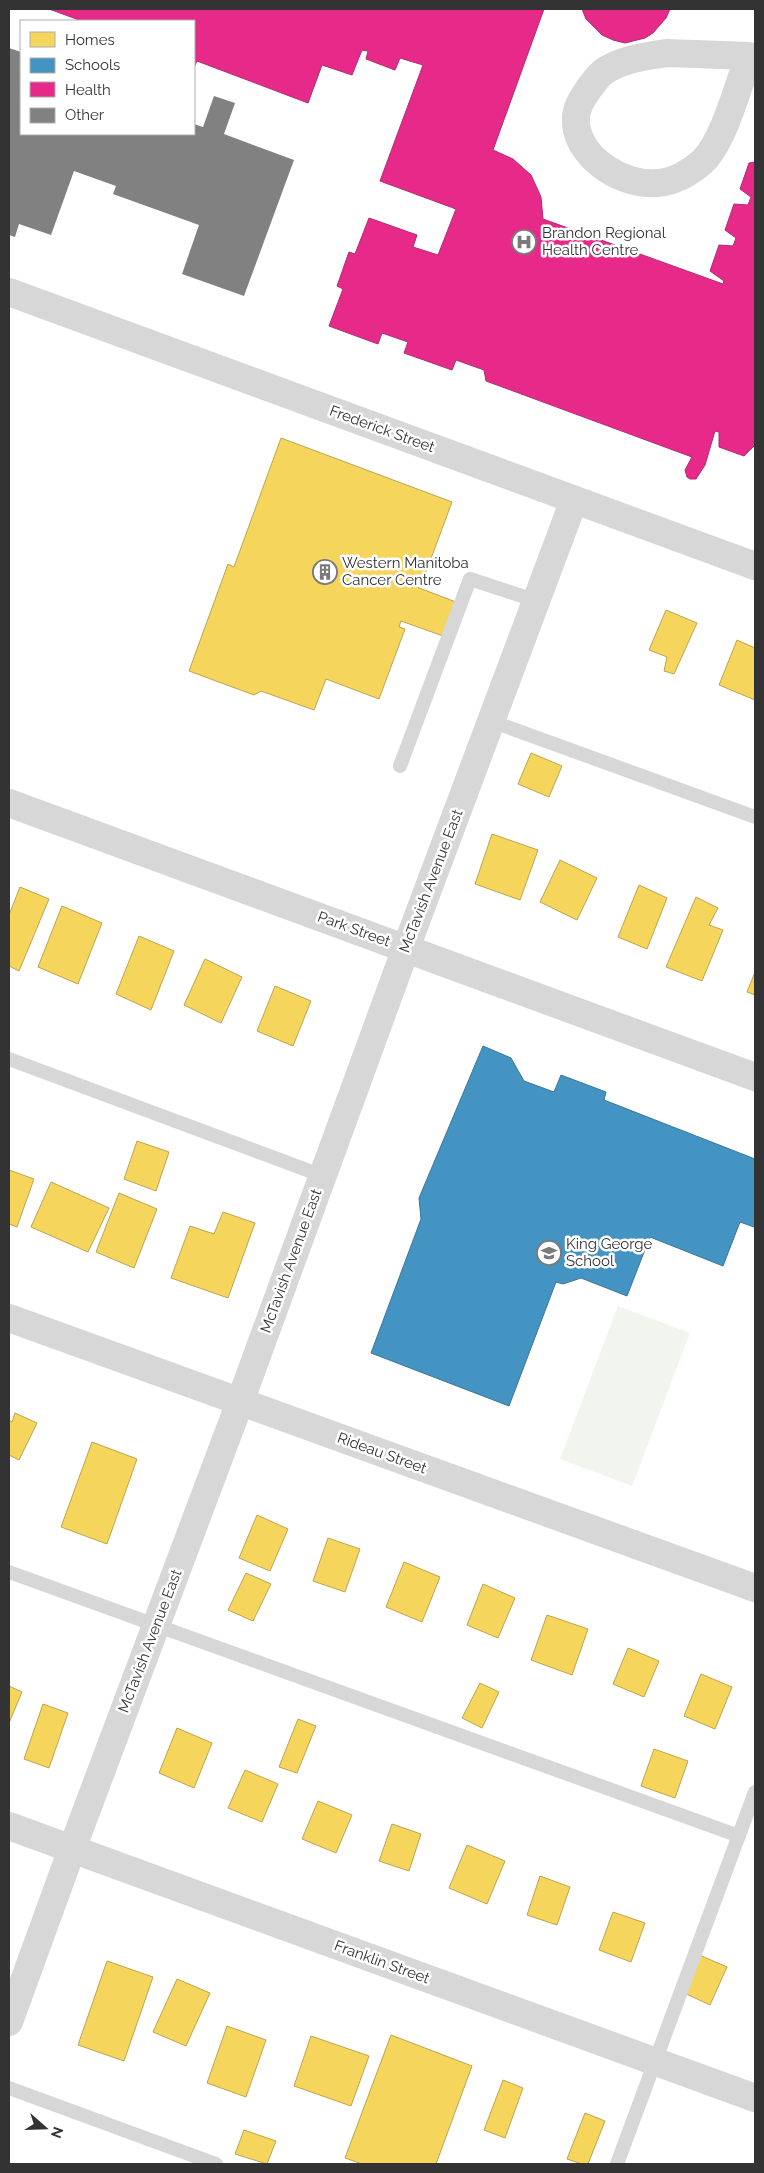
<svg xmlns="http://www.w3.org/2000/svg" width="764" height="2173" viewBox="0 0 764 2173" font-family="Raleway,sans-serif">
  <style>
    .green { fill: #f1f5ed }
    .homes { fill: #f6d55c; stroke: #bca450 }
    .schools { fill: #4393c3; stroke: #3e7698 }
    .health { fill: #e7298a; stroke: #b12c70 }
    .building { fill: #818181 }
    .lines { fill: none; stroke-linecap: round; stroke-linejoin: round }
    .service { stroke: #d7d7d7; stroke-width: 14 }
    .minor { stroke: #d7d7d7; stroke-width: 28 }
    .labels { text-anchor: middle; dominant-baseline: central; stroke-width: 5; stroke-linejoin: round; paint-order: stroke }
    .poi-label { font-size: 15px; fill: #333; stroke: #fff; text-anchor: start }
    .street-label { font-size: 15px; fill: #333; stroke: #fff }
  </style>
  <rect width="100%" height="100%" fill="#fff"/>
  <!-- green -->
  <polygon class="green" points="618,1306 690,1333 632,1486 560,1459"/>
  <!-- homes -->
  <g class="homes">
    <polygon points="281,438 452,502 423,580 417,578 414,586 456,602 443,636 401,621 399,627 405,629 379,699 326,679 314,710 261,691 254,695 189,671 228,564 234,567"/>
    <polygon points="666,610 697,623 674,674 664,671 667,657 649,650"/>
    <polygon points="737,640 755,648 755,700 719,685"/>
    <polygon points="531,753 562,766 549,797 518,784"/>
    <polygon points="492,834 538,850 520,900 475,884"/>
    <polygon points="560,860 597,878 577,920 540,902"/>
    <polygon points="639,885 667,898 647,949 618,937"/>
    <polygon points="20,887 49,899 19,971 9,966 9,915"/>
    <polygon points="696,897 718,908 709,925 723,930 702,981 666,967"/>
    <polygon points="62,906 102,923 78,984 38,967"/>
    <polygon points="139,936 174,951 151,1010 116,994"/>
    <polygon points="205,959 242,977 221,1023 184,1005"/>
    <polygon points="755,972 755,995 747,992"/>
    <polygon points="275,986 311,1001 293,1046 257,1031"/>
    <polygon points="137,1141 169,1152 156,1191 124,1179"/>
    <polygon points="9,1170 34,1179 17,1227 9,1224"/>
    <polygon points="51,1182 109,1208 88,1252 31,1227"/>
    <polygon points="119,1193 157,1209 134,1268 96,1252"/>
    <polygon points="223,1212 255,1223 228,1298 171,1278 190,1226 214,1234"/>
    <polygon points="15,1413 37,1423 19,1460 9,1455 9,1420 12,1422"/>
    <polygon points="92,1442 137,1459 107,1544 61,1527"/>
    <polygon points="257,1515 288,1529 270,1571 239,1558"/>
    <polygon points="328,1538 360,1549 345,1592 313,1581"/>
    <polygon points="404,1562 440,1577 422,1622 386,1607"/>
    <polygon points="246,1573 271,1584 253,1621 228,1610"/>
    <polygon points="483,1584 515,1598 498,1638 467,1625"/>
    <polygon points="547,1615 588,1629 572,1675 531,1660"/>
    <polygon points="628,1648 659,1661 644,1697 613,1684"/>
    <polygon points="701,1674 732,1687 715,1729 684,1716"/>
    <polygon points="480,1683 499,1692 482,1728 462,1718"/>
    <polygon points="9,1686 22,1692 9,1723"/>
    <polygon points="43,1704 68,1713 49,1768 24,1759"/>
    <polygon points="298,1719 316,1726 297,1773 279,1767"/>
    <polygon points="177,1728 212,1743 194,1788 159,1773"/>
    <polygon points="654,1749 688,1761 675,1798 641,1786"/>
    <polygon points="245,1770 278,1784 262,1822 228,1808"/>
    <polygon points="318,1801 352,1815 336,1853 302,1839"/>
    <polygon points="392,1824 421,1834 409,1871 379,1861"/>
    <polygon points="467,1845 505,1861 487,1904 449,1888"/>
    <polygon points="540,1876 570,1887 557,1925 527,1915"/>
    <polygon points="613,1912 645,1923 631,1962 599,1950"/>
    <polygon points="697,1954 727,1967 710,2005 682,1992"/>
    <polygon points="107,1961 153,1977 124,2061 78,2045"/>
    <polygon points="177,1979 210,1993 186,2046 153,2032"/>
    <polygon points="227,2026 266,2040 246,2097 207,2083"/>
    <polygon points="391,2035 472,2066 436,2164 362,2164 345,2158"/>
    <polygon points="311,2036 369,2056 351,2106 294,2086"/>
    <polygon points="503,2080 523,2088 505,2138 484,2130"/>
    <polygon points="585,2113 605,2121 588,2164 582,2164 567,2159"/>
    <polygon points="244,2130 276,2141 267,2164 235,2154"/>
  </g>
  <!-- schools -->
  <polygon class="schools" points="483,1046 511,1058 524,1081 554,1092 561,1075 606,1092 604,1100 755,1159 755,1224 754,1227 740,1222 723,1266 650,1237 627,1296 581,1278 563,1284 556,1282 509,1406 371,1353 421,1219 419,1198"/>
  <!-- health -->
  <g class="health">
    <polygon points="49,9 544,9 493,150 513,159 531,175 541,197 543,219 723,284 724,281 710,271 719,245 733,246 736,238 725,230 734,204 748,205 751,197 740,189 749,163 755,162 755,445 744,456 719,447 719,432 715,431 705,465 696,479 690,479 687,477 685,470 692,457 486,381 484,370 456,360 452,370 404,353 408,342 382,333 378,344 329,326 343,289 337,286 349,252 355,254 369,218 417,235 413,247 438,255 456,209 380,181 423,65 400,58 395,70 366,59 368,51 362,50 352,75 322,65 308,103 197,61 194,67 194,21 82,21"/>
    <polygon points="582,9 670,9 666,18 653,33 645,38 625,43 613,40 602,35 586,19"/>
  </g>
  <!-- building -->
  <polygon class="building" points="9,48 21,52 21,134 194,134 194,124 203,127 214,96 235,103 224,134 294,160 244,296 182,274 199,225 113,194 116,186 74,171 51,235 19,224 15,237 9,235"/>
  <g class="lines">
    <!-- service -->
    <g class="service">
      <polyline points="491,721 755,817"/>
      <polyline points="400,766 470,579 537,601"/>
      <polyline points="9,1059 323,1176"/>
      <polyline points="9,1572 739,1836"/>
      <polyline points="9,2088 216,2164"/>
      <polyline points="617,2164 755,1792"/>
    </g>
    <!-- minor -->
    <g class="minor">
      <path d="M667,53l82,3c-11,29 -25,86 -47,106 -12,11 -29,20 -44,21 -35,4 -85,-27 -82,-66 1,-11 6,-18 12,-27 5,-7 11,-16 18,-20 18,-11 40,-14 61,-17z"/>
      <polyline points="9,292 755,566"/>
      <polyline points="9,803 755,1077"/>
      <polyline points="9,1318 755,1588"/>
      <polyline points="9,1826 755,2098"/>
      <polyline points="9,2022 72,1849 240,1402 406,948 574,500"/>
    </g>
  </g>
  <!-- icons -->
  <defs>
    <symbol id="hospital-ring" viewBox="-11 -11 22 22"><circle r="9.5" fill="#fff" stroke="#7a7a7a" stroke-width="1.5"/><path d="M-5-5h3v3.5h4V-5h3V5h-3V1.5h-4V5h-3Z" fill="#7a7a7a"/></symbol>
    <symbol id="building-ring" viewBox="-11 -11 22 22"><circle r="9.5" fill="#fff" stroke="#7a7a7a" stroke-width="1.5"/><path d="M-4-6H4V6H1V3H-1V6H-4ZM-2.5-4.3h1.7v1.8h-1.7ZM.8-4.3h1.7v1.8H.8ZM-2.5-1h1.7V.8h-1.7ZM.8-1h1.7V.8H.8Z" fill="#7a7a7a"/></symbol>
    <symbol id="school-ring" viewBox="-11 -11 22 22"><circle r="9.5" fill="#fff" stroke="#7a7a7a" stroke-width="1.5"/><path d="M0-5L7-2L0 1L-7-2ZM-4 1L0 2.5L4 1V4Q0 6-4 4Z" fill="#7a7a7a"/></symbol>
  </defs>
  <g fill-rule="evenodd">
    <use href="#hospital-ring" x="510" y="228" width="28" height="28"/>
    <use href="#building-ring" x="311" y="558" width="28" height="28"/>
    <use href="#school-ring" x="535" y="1239" width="28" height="28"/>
  </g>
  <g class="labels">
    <!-- poi labels -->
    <g class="poi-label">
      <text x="542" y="233">Brandon Regional<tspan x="542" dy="17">Health Centre</tspan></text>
      <text x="342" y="563">Western Manitoba<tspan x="342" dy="17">Cancer Centre</tspan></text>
      <text x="566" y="1244">King George<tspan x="566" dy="17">School</tspan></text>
    </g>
    <!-- street labels -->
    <g class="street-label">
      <text transform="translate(382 429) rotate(20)">Frederick Street</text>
      <text transform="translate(431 881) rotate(-69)">McTavish Avenue East</text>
      <text transform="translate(354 929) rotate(20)">Park Street</text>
      <text transform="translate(291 1261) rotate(-70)">McTavish Avenue East</text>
      <text transform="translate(382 1453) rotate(20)">Rideau Street</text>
      <text transform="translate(150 1641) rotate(-69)">McTavish Avenue East</text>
      <text transform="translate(382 1962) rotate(20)">Franklin Street</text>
    </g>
  </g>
  <!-- border -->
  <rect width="764" height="2173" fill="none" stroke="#333333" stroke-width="20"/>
  <!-- legend -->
  <rect x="20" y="20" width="175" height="115" fill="#ffffff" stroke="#adadad"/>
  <rect x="30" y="32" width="25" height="15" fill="#f6d55c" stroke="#adadad"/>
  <text x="65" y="45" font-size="15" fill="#333333">Homes</text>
  <rect x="30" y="58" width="25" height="15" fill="#4393c3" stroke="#adadad"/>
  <text x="65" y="70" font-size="15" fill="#333333">Schools</text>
  <rect x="30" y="82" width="25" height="15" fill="#e7298a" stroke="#adadad"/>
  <text x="65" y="95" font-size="15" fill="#333333">Health</text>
  <rect x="30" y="108" width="25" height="15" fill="#818181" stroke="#adadad"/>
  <text x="65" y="120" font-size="15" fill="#333333">Other</text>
  <!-- north arrow -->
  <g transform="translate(45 2128) rotate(110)" stroke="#ffffff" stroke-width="4" paint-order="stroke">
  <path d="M0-4L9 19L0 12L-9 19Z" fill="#333333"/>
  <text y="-8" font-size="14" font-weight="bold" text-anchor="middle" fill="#333333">N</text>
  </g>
</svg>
